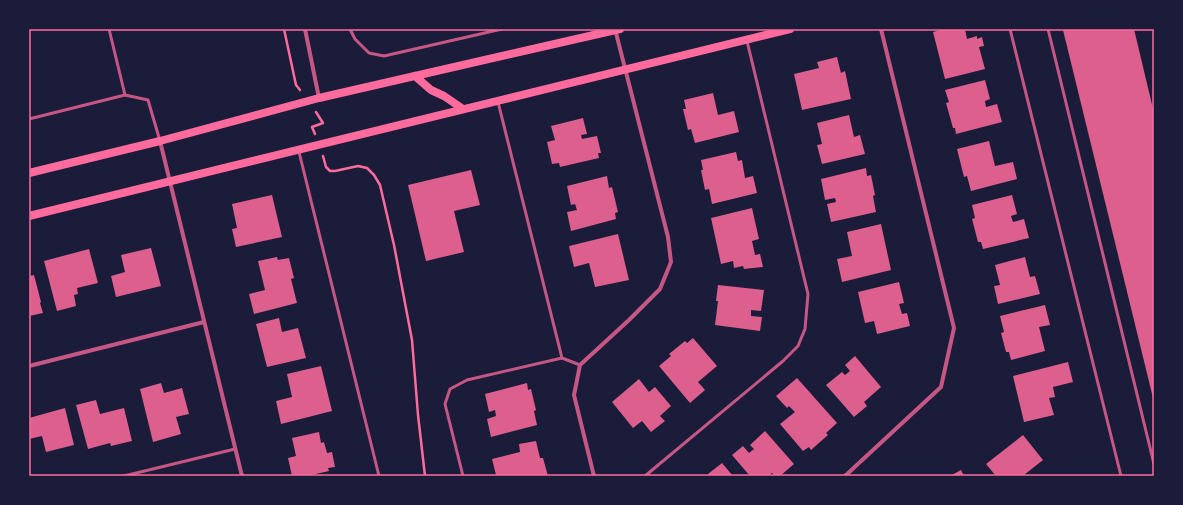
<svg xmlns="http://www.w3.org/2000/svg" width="1183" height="505" viewBox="0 0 1183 505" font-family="'Source Sans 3',sans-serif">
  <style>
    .building { fill: #dd5f8e }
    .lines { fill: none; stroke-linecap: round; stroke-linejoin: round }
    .path { stroke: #ff6b9d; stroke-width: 2.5 }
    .service { stroke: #c65784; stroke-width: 3 }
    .minor { stroke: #c65784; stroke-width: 4 }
    .secondary { stroke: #ff6b9d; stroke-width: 8 }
    .neatline { fill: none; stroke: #ff6b9d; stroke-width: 1.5 }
  </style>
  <rect width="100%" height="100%" fill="#1b1b3a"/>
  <!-- building -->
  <g class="building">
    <polygon points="944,29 965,29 967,39 977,36 977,39 982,37 984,46 979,47 985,69 945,79 933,32"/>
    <polygon points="1067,29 1134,29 1154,113 1154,402 1063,30"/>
    <polygon points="837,57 841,73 845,71 851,99 802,110 794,74 819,68 817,62"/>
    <polygon points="985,80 990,99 985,101 986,107 997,104 1002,122 956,134 955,128 953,128 946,103 949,102 945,90"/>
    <polygon points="713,93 718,115 734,111 739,132 695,143 691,129 688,130 683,109 686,109 684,100"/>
    <polygon points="849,115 854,137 860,135 865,154 822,164 817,145 822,144 817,123"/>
    <polygon points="583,118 587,134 581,135 582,139 597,136 601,153 598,153 599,158 560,167 559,163 552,164 547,142 555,140 551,126"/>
    <polygon points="989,141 995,166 1013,162 1017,179 971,191 967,176 964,177 957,149"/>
    <polygon points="736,152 738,161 742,160 745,178 753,176 757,193 712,204 709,189 705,190 701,170 703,170 701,160"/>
    <polygon points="866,168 867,176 871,175 875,195 873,196 876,212 831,222 827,204 836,202 835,198 825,200 821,179"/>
    <polygon points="471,170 480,205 454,211 464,252 426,261 408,185"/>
    <polygon points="607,176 609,188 612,187 618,212 615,213 616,219 571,231 567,212 577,210 575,204 571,205 567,186"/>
    <polygon points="272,195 282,237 236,247 232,229 237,228 232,204"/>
    <polygon points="1012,195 1017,214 1011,216 1013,222 1024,219 1029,238 983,249 981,242 978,242 972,219 975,218 972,205"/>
    <polygon points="752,208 759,239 752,241 755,255 760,254 763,267 744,269 743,266 734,268 733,261 721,264 711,218"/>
    <polygon points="881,224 891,270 842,282 837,259 852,256 847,232"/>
    <polygon points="618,234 629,280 595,287 589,263 574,267 569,246"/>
    <polygon points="151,248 161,286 116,297 111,276 125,272 121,255"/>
    <polygon points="89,249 98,283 77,288 78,294 74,295 76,306 57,311 44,261"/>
    <polygon points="277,257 278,260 289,258 294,278 291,279 297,303 254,314 249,294 265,290 258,261"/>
    <polygon points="1025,257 1030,277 1035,276 1040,294 998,304 994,286 1000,285 995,265"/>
    <polygon points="34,275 41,302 40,303 43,313 29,316 29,276"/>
    <polygon points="899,282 904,303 899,304 902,314 907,313 910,326 877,334 874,321 865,323 858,292"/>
    <polygon points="718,285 764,290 761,311 751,310 751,316 762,317 760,331 715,325 718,301 716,301"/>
    <polygon points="1045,305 1050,325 1039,327 1045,351 1011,360 1009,352 1006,352 1001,333 1004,332 1000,316"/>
    <polygon points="279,318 282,332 298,328 306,358 267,367 256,324"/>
    <polygon points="693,338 717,366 698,382 705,390 690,403 659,366 671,356 669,354 685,341 687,343"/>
    <polygon points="855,356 881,387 864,402 867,406 854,417 826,385 842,372 845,375 850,371 845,365"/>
    <polygon points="1068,362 1073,382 1053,387 1055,397 1049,398 1054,415 1024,422 1013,376"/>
    <polygon points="321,366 332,411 281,424 276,401 292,397 287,374"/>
    <polygon points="797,378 837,423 826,433 828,435 811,450 809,447 803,451 780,424 795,412 789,406 787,408 776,396"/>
    <polygon points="639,379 649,392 655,387 671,406 660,416 665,421 651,432 642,421 633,428 612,402"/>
    <polygon points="161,383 164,393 182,388 189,414 176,417 181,434 153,442 140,389"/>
    <polygon points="527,383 528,390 531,389 536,410 534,411 537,425 491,437 487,419 496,416 495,410 489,412 485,394"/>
    <polygon points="96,400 100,414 124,408 132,441 111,446 110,443 88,449 76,405"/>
    <polygon points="65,408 74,445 46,452 42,436 29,439 29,418"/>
    <polygon points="765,431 794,464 780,476 775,476 772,473 768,476 750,476 732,455 743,446 749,453 754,449 750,445"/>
    <polygon points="319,432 321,443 324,442 327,453 332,452 335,467 328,468 329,471 307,476 292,476 288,458 296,456 292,438"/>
    <polygon points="1023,435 1043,460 1024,475 1025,476 996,476 986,464"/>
    <polygon points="536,441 540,458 543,458 548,476 493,476 496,475 492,459 520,452 519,444"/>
    <polygon points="722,463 733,476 710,476 708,474"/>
    <polygon points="961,470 964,476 950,476"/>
  </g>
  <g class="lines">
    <!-- path -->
    <g class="path">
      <polyline points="284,29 296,85 300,90"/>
      <polyline points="315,134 312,127 323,123 316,112"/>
      <polyline points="323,156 326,167 330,171 335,171 358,166 367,168 374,175 380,185 394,245 412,340 418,415 425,476"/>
    </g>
    <!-- service -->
    <g class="service">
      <polyline points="109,29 125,95 148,100 160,141"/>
      <polyline points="350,29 355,39 369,53 384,56 502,29"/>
      <polyline points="1010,29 1121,476"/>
      <polyline points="1048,29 1154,464"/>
      <polyline points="498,102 562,358 580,365"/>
      <polyline points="29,119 125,95"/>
      <polyline points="299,152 379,476"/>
      <polyline points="124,476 235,449"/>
      <polyline points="463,476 445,404 450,389 467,380 562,358"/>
      <polyline points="645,476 783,361 798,346 805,329 808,294 747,41"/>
    </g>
    <!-- minor -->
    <g class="minor">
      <polyline points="305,29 319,98"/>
      <polyline points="160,141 242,476"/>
      <polyline points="29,366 204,322"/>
      <polyline points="594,476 574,395 580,365 629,320 660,289 671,262 668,237 615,29"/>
      <polyline points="845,476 941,387 954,328 881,29"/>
    </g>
    <!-- secondary -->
    <g class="secondary">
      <polyline points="415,76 431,90 444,96 463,109"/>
      <polyline points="29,173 160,141 319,98 620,29"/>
      <polyline points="29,216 790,29"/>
    </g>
  </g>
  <!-- border -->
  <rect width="1183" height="505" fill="none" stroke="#1b1b3a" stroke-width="60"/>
  <rect x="30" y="30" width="1123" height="445" class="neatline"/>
</svg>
